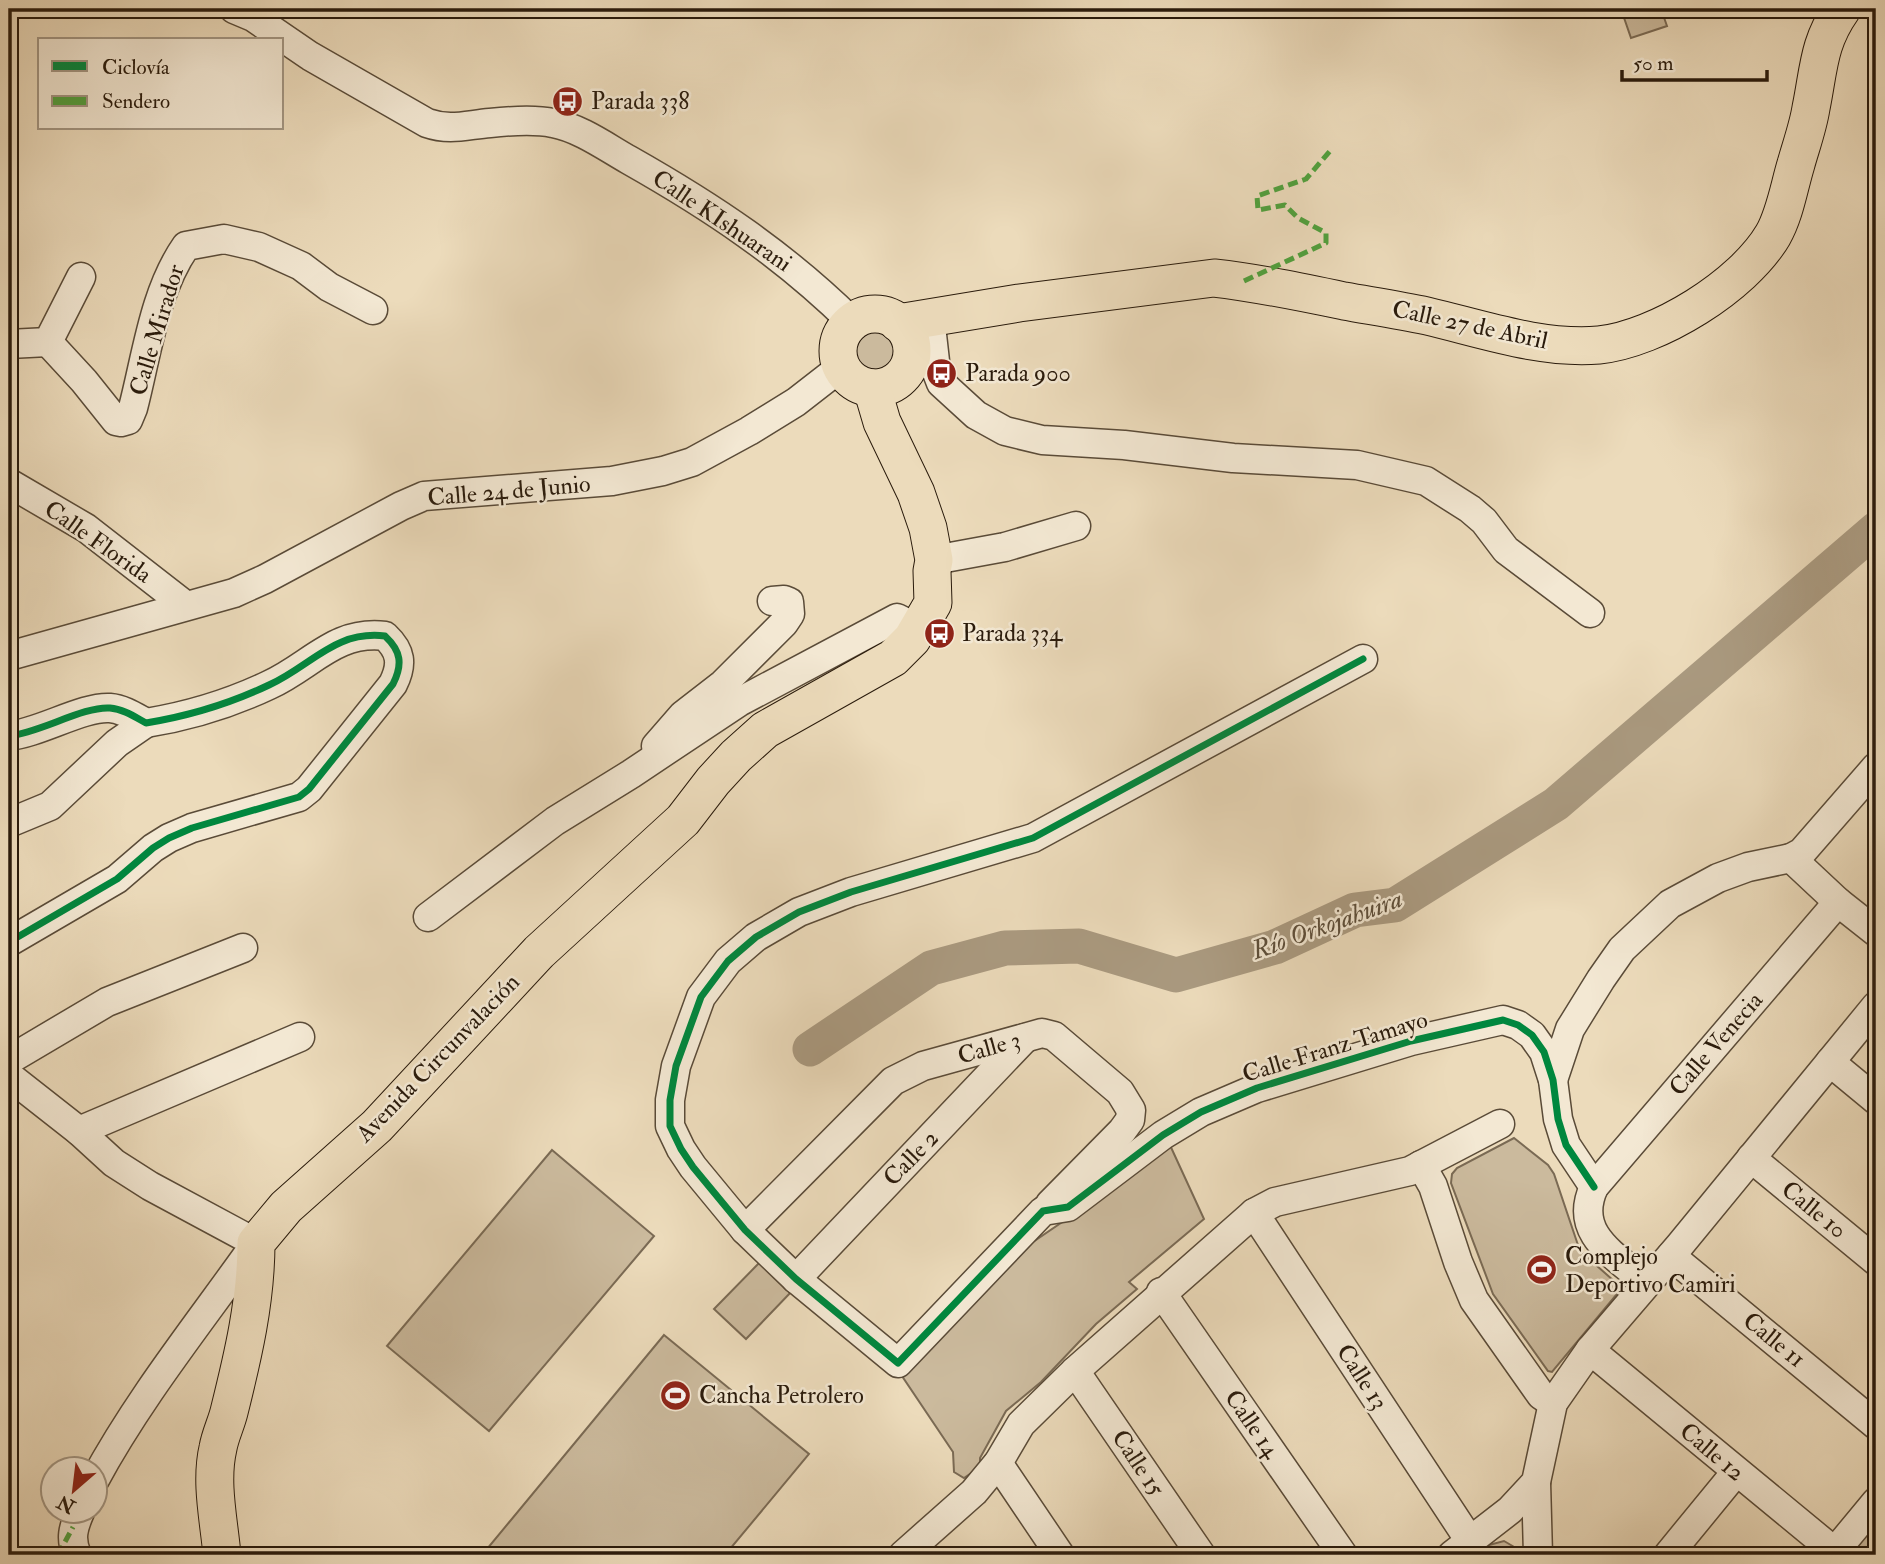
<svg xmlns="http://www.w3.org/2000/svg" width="1885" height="1564" viewBox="0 0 1885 1564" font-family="'IM FELL Double Pica',serif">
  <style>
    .green { fill: #cbba9d; stroke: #7a6a54; stroke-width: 2 }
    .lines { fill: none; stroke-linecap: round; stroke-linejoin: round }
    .river { stroke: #aa9a80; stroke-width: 35 }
    .minor-casing { stroke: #5a4b38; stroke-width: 31 }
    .major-casing { stroke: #2a1b0c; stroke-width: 39 }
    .minor { stroke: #f3e8d3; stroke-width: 28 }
    .major { stroke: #ecdbbb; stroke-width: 37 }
    .quiet { stroke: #51a13e; stroke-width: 5; stroke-dasharray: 10 5; stroke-linecap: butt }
    .cycleway-casing { stroke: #f3e8d3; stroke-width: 11 }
    .cycleway { stroke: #00873e; stroke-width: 7 }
    .labels { text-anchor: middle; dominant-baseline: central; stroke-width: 5; stroke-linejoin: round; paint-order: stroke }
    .poi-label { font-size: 24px; fill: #2a1b0c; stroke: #f3e8d3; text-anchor: start }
    .street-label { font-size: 24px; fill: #2a1b0c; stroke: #f3e8d3 }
    .water-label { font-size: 26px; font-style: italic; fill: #5d4e3a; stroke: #f3e8d3 }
  </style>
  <rect width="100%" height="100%" fill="#ecdbbb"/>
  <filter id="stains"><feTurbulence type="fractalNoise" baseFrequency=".00286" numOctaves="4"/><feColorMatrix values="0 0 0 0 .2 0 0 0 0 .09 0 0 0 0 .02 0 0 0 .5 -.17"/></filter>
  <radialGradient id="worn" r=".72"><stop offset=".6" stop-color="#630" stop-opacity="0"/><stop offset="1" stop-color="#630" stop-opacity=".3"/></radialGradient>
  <!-- green -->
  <g class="green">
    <polygon points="1621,9 1661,9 1667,26 1631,38"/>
    <circle cx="877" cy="352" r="21"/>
    <polygon points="1514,1138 1548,1165 1554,1174 1580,1251 1622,1288 1552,1372 1548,1371 1493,1294 1451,1183 1452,1174 1457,1168"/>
    <polygon points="1169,1143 1204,1219 1129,1282 1137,1289 1096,1324 1041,1382 1006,1411 980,1458 980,1467 964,1478 954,1472 953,1452 902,1376 996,1267 1077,1212"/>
    <polygon points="552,1150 654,1236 489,1431 387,1346"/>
    <polygon points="762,1260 793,1290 746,1339 714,1309"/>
    <polygon points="664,1335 809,1454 725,1555 482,1555"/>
    <polygon points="1876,1520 1876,1555 1847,1555"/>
    <polygon points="1504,1541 1516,1548 1517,1555 1477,1555 1489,1545"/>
  </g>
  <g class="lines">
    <!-- river -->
    <polyline class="river" points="810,1049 931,968 1005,948 1079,946 1176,975 1275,947 1355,910 1395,905 1556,804 1876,529"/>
    <defs>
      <g id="minor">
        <path d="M234,9l19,8 57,39 117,67c23,8 39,2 63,0 19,-2 44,-4 63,0 27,5 53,24 76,37 83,47 155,95 223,162"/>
        <polyline points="930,317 936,370 941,383 976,415 1005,431 1042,440 1124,445 1233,458 1357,465 1426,481 1470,509 1484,521 1506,550 1590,613"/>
        <path d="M48,342l36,39 32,40 5,1 7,-2 5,-12c14,-54 21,-116 53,-162l38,-7 35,8 42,19 28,21 44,23"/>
        <polyline points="9,344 48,342 81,277"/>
        <polyline points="9,483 86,528 185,605"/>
        <polyline points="934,560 1005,547 1076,526"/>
        <polyline points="9,656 234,593 265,579 401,506 424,496 612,481 663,471 692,462 749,431 796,402 841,367"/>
        <polyline points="1363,659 1033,838 851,892 799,912 756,937 728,961 701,997 676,1066 670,1100 670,1126 681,1149 693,1167 745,1230 796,1279 898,1363 1043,1211 1068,1207 1163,1135 1201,1112 1257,1088 1411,1041 1503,1020 1518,1025 1532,1035 1544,1052 1553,1080 1558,1119 1566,1145 1594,1187"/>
        <path d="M9,736c30,-3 75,-30 101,-28 13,1 25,9 36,15 43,-7 83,-19 123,-38 42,-19 66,-55 116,-49 16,15 18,28 8,48l-84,105 -10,8 -107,31 -23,10 -16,10 -36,31 -108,63"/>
        <polyline points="656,746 683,715 723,684 784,623 790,614 789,602 784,600 772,601"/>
        <polyline points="9,823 50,806 117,743 146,723"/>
        <polyline points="1791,858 1838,902 1876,932"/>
        <polyline points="428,917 555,821 631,774 739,702 897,618 919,629"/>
        <polyline points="9,1060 107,1002 243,948"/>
        <polyline points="1830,1062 1876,1100"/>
        <path d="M9,1076l70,55 35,32 36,23 106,57c-55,78 -116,153 -162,238"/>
        <polyline points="1553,1080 1570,1029 1601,979 1622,949 1670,904 1718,878 1748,867 1791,858 1802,852 1876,767"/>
        <polyline points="79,1131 300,1037"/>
        <polyline points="1751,1158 1876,1261"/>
        <polyline points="1421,1165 1433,1186 1458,1262 1474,1300 1541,1395 1553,1403"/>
        <polyline points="1254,1213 1470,1541"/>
        <polyline points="745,1230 893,1081 923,1066 1042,1033 1054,1036 1120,1092 1131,1110 1130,1120 1122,1131 1050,1204"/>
        <polyline points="1671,1256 1876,1425"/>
        <polyline points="796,1279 1025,1038"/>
        <path d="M1647,1283c-31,-27 -75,-49 -53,-96l244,-285"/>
        <polyline points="1161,1292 1343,1555"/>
        <polyline points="1590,1350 1835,1552"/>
        <polyline points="1075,1371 1201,1555"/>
        <polyline points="998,1463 1060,1555"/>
        <polyline points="1536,1482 1538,1555"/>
        <path d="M77,1555c-7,-16 -4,-27 3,-43"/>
        <polyline points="903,1555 974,1492 998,1463 1021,1424 1075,1371 1254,1213 1275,1202 1410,1171 1500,1124"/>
        <polyline points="1452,1555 1510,1510 1536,1482 1553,1403 1590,1350 1680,1245 1876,1006"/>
        <polyline points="1668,1555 1736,1472"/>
        <polyline points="1832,1555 1876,1502"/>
      </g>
      <g id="major">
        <circle cx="875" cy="351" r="37"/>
        <path d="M898,323l121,-20 195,-25c44,5 87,14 130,23 28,5 55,9 83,15 55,13 115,34 172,29 58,-6 144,-59 174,-110 12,-21 16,-48 23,-71 5,-18 12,-37 15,-56 8,-39 7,-65 31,-99"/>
        <path d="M222,1555c-3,-34 -12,-73 -4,-107 2,-12 8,-24 11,-36 14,-56 27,-111 27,-169l30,-36 91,-81 162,-174 144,-132 30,-39 23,-25 29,-26 128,-72 19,-19 21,-36 -1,-32 2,-11 -6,-32 -12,-35 -34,-71 -10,-34"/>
      </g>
    </defs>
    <!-- minor casing -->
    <use href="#minor" class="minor-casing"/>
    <!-- major casing -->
    <use href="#major" class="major-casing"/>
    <!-- minor -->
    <use href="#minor" class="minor"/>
    <!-- major -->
    <use href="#major" class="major"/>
    <!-- quiet -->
    <g class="quiet">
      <polyline points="1244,281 1326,243 1326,233 1298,218 1285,205 1258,210 1257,196 1306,179 1330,151"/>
      <polyline points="58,1555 73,1527"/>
    </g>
    <defs>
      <g id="cycleway">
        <polyline points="1363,659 1033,838 851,892 799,912 756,937 728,961 701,997 676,1066 670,1100 670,1126 681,1149 693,1167 745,1230 796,1279 898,1363 1043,1211 1068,1207 1163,1135 1201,1112 1257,1088 1411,1041 1503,1020 1518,1025 1532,1035 1544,1052 1553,1080 1558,1119 1566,1145 1594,1187"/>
        <path d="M9,736c30,-3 75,-30 101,-28 13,1 25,9 36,15 43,-7 83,-19 123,-38 42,-19 66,-55 116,-49 16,15 18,28 8,48l-84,105 -10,8 -107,31 -23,10 -16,10 -36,31 -108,63"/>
      </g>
    </defs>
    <!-- cycleway casing -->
    <use href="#cycleway" class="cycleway-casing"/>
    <!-- cycleway -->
    <use href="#cycleway" class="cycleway"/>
  </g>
  <!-- icons -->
  <defs>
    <symbol id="bus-disc" viewBox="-11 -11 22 22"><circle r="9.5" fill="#8f2418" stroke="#f3e8d3"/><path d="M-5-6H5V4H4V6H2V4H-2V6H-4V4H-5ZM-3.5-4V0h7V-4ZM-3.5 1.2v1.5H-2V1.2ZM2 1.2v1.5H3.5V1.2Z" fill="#fff"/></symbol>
    <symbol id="stadium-disc" viewBox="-11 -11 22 22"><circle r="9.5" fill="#8f2418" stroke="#f3e8d3"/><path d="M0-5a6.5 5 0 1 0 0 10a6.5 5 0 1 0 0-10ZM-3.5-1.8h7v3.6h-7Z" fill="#fff"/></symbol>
  </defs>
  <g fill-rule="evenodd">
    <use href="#bus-disc" x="550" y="84" width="35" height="35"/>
    <use href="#bus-disc" x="924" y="356" width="35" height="35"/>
    <use href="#bus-disc" x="922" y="616" width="35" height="35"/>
    <use href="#stadium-disc" x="1524" y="1252" width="35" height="35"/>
    <use href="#stadium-disc" x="658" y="1378" width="35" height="35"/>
  </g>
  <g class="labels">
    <!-- poi labels -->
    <g class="poi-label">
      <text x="591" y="101">Parada 338</text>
      <text x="965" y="373">Parada 900</text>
      <text x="962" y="633">Parada 334</text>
      <text x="1565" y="1256">Complejo<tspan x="1565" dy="28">Deportivo Camiri</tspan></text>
      <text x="699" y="1395">Cancha Petrolero</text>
    </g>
    <!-- street labels -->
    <g class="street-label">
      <text transform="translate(722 221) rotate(34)">Calle KIshuarani</text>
      <text transform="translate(1470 325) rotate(12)">Calle 27 de Abril</text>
      <text transform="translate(157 330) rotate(-73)">Calle Mirador</text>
      <text transform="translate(509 491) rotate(-5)">Calle 24 de Junio</text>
      <text transform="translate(98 542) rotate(35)">Calle Florida</text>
      <text transform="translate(1716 1044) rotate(-49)">Calle Venecia</text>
      <text transform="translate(1335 1047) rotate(-17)">Calle Franz Tamayo</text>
      <text transform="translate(989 1048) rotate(-16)">Calle 3</text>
      <text transform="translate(438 1058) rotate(-46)">Avenida Circunvalación</text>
      <text transform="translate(911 1158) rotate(-46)">Calle 2</text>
      <text transform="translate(1814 1210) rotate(39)">Calle 10</text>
      <text transform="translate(1774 1340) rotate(39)">Calle 11</text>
      <text transform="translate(1362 1377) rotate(57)">Calle 13</text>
      <text transform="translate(1252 1424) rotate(55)">Calle 14</text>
      <text transform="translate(1712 1452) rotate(40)">Calle 12</text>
      <text transform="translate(1138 1463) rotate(56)">Calle 15</text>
    </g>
    <!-- water labels -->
    <g class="water-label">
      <text transform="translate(1327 925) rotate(-20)">Río Orkojahuira</text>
    </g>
  </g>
  <!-- margin -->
  <rect width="1885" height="1564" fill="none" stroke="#ecdbbb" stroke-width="35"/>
  <rect x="10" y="10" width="1864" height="1543" fill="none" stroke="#2a1b0c" stroke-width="3.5"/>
  <rect x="18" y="18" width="1850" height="1529" fill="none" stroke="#2a1b0c" stroke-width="2"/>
  <!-- legend -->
  <rect x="38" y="38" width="245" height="91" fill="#f3e8d3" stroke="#a39683" stroke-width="2"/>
  <rect x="52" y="61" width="35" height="10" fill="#00873e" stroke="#a39683" stroke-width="2"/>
  <text x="102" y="74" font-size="21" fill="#2a1b0c">Ciclovía</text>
  <rect x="52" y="96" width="35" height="10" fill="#51a13e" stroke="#a39683" stroke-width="2"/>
  <text x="102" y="108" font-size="21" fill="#2a1b0c">Sendero</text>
  <!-- north arrow -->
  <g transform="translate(74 1490) rotate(208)"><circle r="33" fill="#f3e8d3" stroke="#a39683" stroke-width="2"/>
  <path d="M0-5L12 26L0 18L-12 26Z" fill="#8f2418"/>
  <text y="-10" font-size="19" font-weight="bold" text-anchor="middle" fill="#2a1b0c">N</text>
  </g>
  <!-- scale -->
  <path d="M1622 70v10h145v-10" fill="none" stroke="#2a1b0c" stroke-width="3.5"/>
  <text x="1633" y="70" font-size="21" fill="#2a1b0c" stroke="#f3e8d3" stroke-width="5" paint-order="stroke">50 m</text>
  <rect width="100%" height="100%" filter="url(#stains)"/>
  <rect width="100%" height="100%" fill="url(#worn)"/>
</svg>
